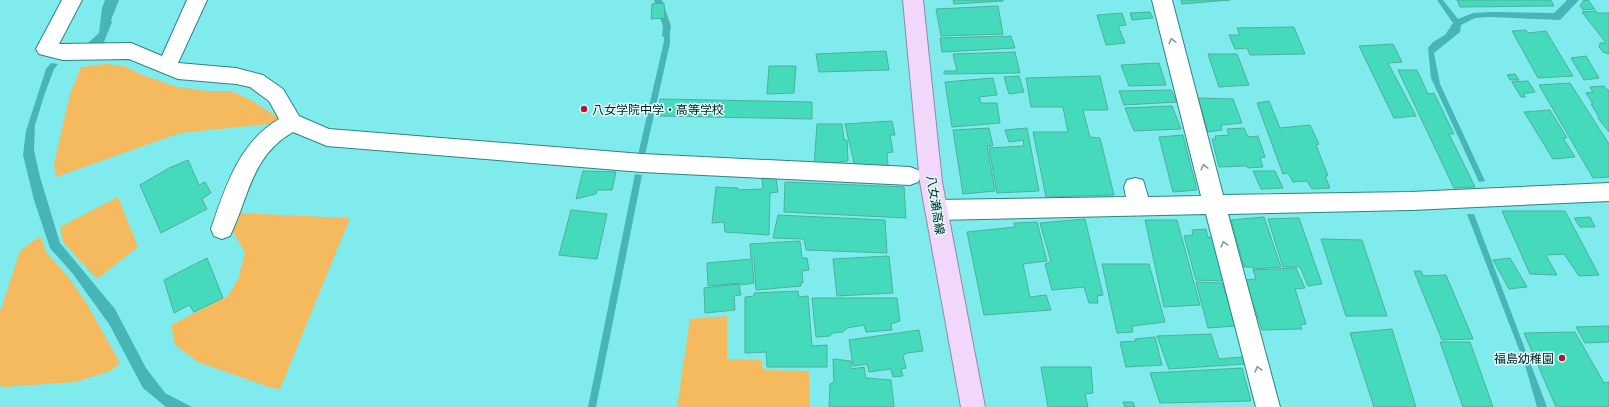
<svg xmlns="http://www.w3.org/2000/svg" width="1609" height="407" viewBox="0 0 1609 407" font-family="'PT Sans Narrow','Noto Sans JP',sans-serif">
  <style>
    .green { fill: #f5ba5e }
    .water { fill: #47b4b6 }
    .lines { fill: none; stroke-linecap: round; stroke-linejoin: round }
    .stream { fill: #47b4b6; fill-rule: evenodd }
    .building { fill: #45dabc; stroke: #4cb19b }
    .minor-casing { stroke: #2e8385; stroke-width: 2 }
    .major-casing { stroke: #9686ab; stroke-width: 2 }
    .minor { fill: #fff; fill-rule: evenodd }
    .major { fill: #f1d8fa; fill-rule: evenodd }
    .oneway { stroke: #8c9a9a }
    .poi-dot { fill: #ae1939; stroke: #e1fefe; stroke-width: 1.5 }
    .labels { text-anchor: middle; dominant-baseline: central; stroke-width: 3; stroke-linejoin: round; paint-order: stroke }
    .poi-label { font-size: 12px; fill: #001e1f; stroke: #e1fefe; text-anchor: start }
    .street-label { font-size: 12px; fill: #001e1f; stroke: #e1fefe }
  </style>
  <rect width="100%" height="100%" fill="#7febec"/>
  <!-- green -->
  <g class="green">
    <polygon points="105,64 124,66 140,74 177,87 207,91 231,91 251,100 276,116 279,123 180,133 56,177 54,164 70,94 81,67"/>
    <polygon points="118,197 138,247 97,279 63,242 60,227"/>
    <polygon points="235,213 350,218 280,389 272,388 198,362 175,345 171,325 228,296 238,279 245,253 233,231"/>
    <polygon points="40,236 46,252 68,277 87,304 120,363 110,371 75,382 4,387 0,386 0,312 20,251"/>
    <polygon points="727,316 727,359 761,360 763,370 809,371 810,407 677,407 690,319"/>
  </g>
  <!-- water -->
  <g class="water">
    <polygon points="105,0 119,0 111,20 112,22 104,42 99,47 69,46 88,43 99,33 102,8"/>
    <polygon points="1437,0 1443,0 1458,19 1473,13 1493,12 1554,13 1567,0 1579,0 1560,20 1489,17 1475,18 1461,25 1460,32 1434,53 1440,84 1485,181 1479,182 1431,78 1428,48 1433,42 1445,35 1453,23"/>
    <polygon points="669,22 670,43 645,155 638,155 664,41 663,24"/>
    <polygon points="51,63 58,64 54,69 45,93 35,125 34,150 40,177 60,243 115,309 146,368 165,393 192,407 166,407 143,388 109,324 73,274 50,248 34,200 23,155 26,131 46,69"/>
    <polygon points="635,174 642,175 596,407 588,407"/>
    <polygon points="1467,214 1474,214 1547,407 1537,407 1525,365"/>
  </g>
  <g class="lines">
    <!-- stream -->
    <polygon class="stream" points="654,0 662,0 671,26 669,37 663,37 662,35 663,26"/>
  </g>
  <!-- building -->
  <g class="building">
    <polygon points="953,0 1003,0 1003,1 954,4"/>
    <polygon points="1181,0 1230,0 1182,4"/>
    <polygon points="1457,0 1551,0 1554,6 1460,7"/>
    <polygon points="1588,0 1595,9 1583,10 1580,6 1583,1"/>
    <polygon points="664,3 665,18 651,19 652,4"/>
    <polygon points="998,6 1003,34 941,36 936,9"/>
    <polygon points="1596,11 1598,13 1609,13 1609,54 1603,52 1599,47 1600,43 1606,43 1582,12"/>
    <polygon points="1150,12 1153,18 1132,20 1130,13"/>
    <polygon points="1122,13 1126,25 1118,26 1125,43 1106,45 1097,15"/>
    <polygon points="1294,27 1305,54 1250,55 1247,48 1235,49 1229,35 1240,35 1237,28"/>
    <polygon points="1526,30 1528,33 1546,31 1573,76 1538,78 1512,31"/>
    <polygon points="1003,36 1004,37 1011,36 1015,48 942,52 940,38"/>
    <polygon points="1393,44 1402,62 1388,63 1416,116 1394,118 1359,46"/>
    <polygon points="886,51 889,70 819,72 816,54"/>
    <polygon points="1015,52 1020,73 944,74 944,71 957,71 953,54"/>
    <polygon points="1208,54 1237,54 1249,85 1219,87"/>
    <polygon points="1586,56 1599,78 1584,80 1571,58"/>
    <polygon points="1159,63 1166,85 1129,86 1121,65"/>
    <polygon points="769,66 796,66 794,93 767,94"/>
    <polygon points="1398,70 1417,70 1428,94 1434,93 1454,134 1449,134 1475,187 1454,188"/>
    <polygon points="1515,74 1519,80 1510,80 1507,75"/>
    <polygon points="1019,76 1024,92 1009,94 1004,77"/>
    <polygon points="1100,76 1108,110 1083,110 1090,137 1100,138 1114,195 1046,197 1033,132 1068,132 1063,107 1031,107 1026,78"/>
    <polygon points="993,78 997,95 979,97 981,103 997,103 1000,123 952,127 945,82"/>
    <polygon points="1528,81 1535,92 1523,94 1526,97 1521,97 1512,82"/>
    <polygon points="1570,83 1609,144 1609,177 1593,178 1539,85"/>
    <polygon points="1604,86 1607,90 1609,90 1609,132 1598,118 1599,117 1591,104 1593,104 1586,93 1593,92 1590,87"/>
    <polygon points="1171,90 1177,102 1124,105 1119,91"/>
    <polygon points="1198,98 1233,99 1242,123 1221,125 1222,130 1208,132"/>
    <polygon points="660,99 812,102 812,119 658,116"/>
    <polygon points="1269,101 1280,128 1310,125 1319,144 1316,145 1328,176 1325,176 1330,188 1312,189 1307,181 1293,182 1288,173 1283,174 1257,103"/>
    <polygon points="1172,106 1181,129 1134,131 1125,108"/>
    <polygon points="1550,110 1567,138 1563,138 1575,157 1553,159 1524,112"/>
    <polygon points="892,121 895,135 890,135 893,152 887,153 888,166 855,167 845,124"/>
    <polygon points="817,124 842,124 844,140 847,140 848,161 840,162 839,166 814,166"/>
    <polygon points="989,128 993,146 987,146 995,191 963,194 953,130"/>
    <polygon points="1027,128 1039,191 997,193 989,148 1024,146 1023,140 1009,142 1005,130"/>
    <polygon points="1244,128 1248,137 1258,136 1265,157 1260,158 1263,167 1248,168 1247,166 1219,167 1212,139 1216,139 1215,136 1229,135 1227,129"/>
    <polygon points="1183,135 1197,190 1173,192 1159,137"/>
    <polygon points="188,160 199,185 205,182 211,193 202,199 207,209 161,233 140,185 169,168"/>
    <polygon points="583,171 616,172 612,190 597,190 596,194 576,199"/>
    <polygon points="1253,171 1275,171 1283,188 1261,189"/>
    <polygon points="776,178 778,192 770,193 769,235 725,232 724,222 712,223 716,187 738,188 738,190 763,189 762,179"/>
    <polygon points="785,182 904,187 906,218 784,212"/>
    <polygon points="571,210 607,214 597,259 559,255"/>
    <polygon points="1502,211 1565,211 1599,275 1579,276 1564,254 1546,255 1557,275 1530,274"/>
    <polygon points="778,215 885,220 887,253 806,250 804,239 773,238"/>
    <polygon points="1264,217 1281,267 1253,269 1252,267 1244,267 1231,220"/>
    <polygon points="1590,217 1595,227 1580,227 1574,218"/>
    <polygon points="1299,218 1322,284 1308,286 1300,267 1283,267 1268,219"/>
    <polygon points="1085,219 1103,295 1097,296 1098,303 1089,303 1084,287 1052,290 1045,264 1051,262 1040,223"/>
    <polygon points="1145,220 1177,220 1200,305 1164,307"/>
    <polygon points="1037,222 1047,261 1023,264 1030,297 1046,295 1051,310 984,315 967,232 1015,227 1014,223"/>
    <polygon points="1206,229 1208,237 1213,238 1223,281 1196,280 1184,236 1193,235 1192,230"/>
    <polygon points="1321,239 1362,240 1387,316 1346,316"/>
    <polygon points="800,241 802,258 807,258 809,270 802,271 803,283 800,283 801,286 756,290 754,258 751,258 750,244"/>
    <polygon points="889,256 893,293 837,296 833,259"/>
    <polygon points="207,258 223,298 194,312 189,305 174,313 164,280"/>
    <polygon points="1510,258 1527,287 1509,289 1493,260"/>
    <polygon points="752,259 754,283 741,285 741,283 708,286 707,263"/>
    <polygon points="1102,264 1149,264 1165,322 1132,326 1133,332 1117,333"/>
    <polygon points="1296,268 1305,288 1295,289 1306,324 1300,325 1302,329 1262,330 1245,280 1256,279 1253,270"/>
    <polygon points="1414,271 1421,271 1423,276 1446,275 1473,339 1442,340"/>
    <polygon points="1196,282 1222,283 1236,326 1208,328"/>
    <polygon points="739,284 741,295 734,296 735,310 705,313 704,288"/>
    <polygon points="798,291 799,297 808,296 812,346 827,345 827,367 767,367 766,352 745,353 745,297 754,296 754,293"/>
    <polygon points="812,298 897,298 900,321 891,324 892,330 866,332 864,325 847,328 843,332 832,333 830,336 816,337"/>
    <polygon points="1609,326 1609,342 1585,343 1576,327"/>
    <polygon points="1392,329 1416,407 1374,407 1350,333"/>
    <polygon points="919,330 923,351 907,353 903,356 906,368 901,369 903,376 893,377 891,369 869,372 867,364 853,366 849,340"/>
    <polygon points="1575,332 1604,383 1609,382 1609,407 1556,407 1524,333"/>
    <polygon points="1211,334 1219,359 1242,357 1245,364 1169,369 1157,336"/>
    <polygon points="1155,337 1162,365 1126,367 1120,342 1136,341 1135,339"/>
    <polygon points="1440,342 1470,342 1493,407 1463,407"/>
    <polygon points="833,359 851,361 851,369 864,367 866,378 891,380 894,407 829,407 830,384 834,382"/>
    <polygon points="1041,367 1091,367 1093,393 1085,394 1088,407 1048,407"/>
    <polygon points="1242,368 1251,401 1160,403 1150,373"/>
    <polygon points="1123,402 1133,402 1135,407 1125,407"/>
  </g>
  <g class="lines">
    <defs>
      <g id="minor">
        <path d="M62,0h20l-23,44 72,-1 31,13 25,-56h20l-29,63 58,5 27,7 20,14 16,27 30,13 313,25 268,13 8,3 3,6 -3,6 -8,3 -268,-13 -315,-26 -34,-14c-42,24 -44,65 -63,104l-8,3 -8,-3 -3,-7c14,-41 28,-87 68,-110l-10,-18 -19,-14 -14,-3 -58,-5 -49,-20 -66,1 -24,-6 -3,-5z"/>
        <polygon points="1152,0 1172,0 1223,195 1411,192 1609,183 1609,201 1411,210 1228,214 1280,407 1256,407 1206,214 936,220 928,217 925,210 928,203 936,200 1126,197 1124,187 1127,180 1135,178 1143,180 1148,197 1201,196"/>
      </g>
      <polygon id="major" points="903,0 923,0 942,182 985,407 961,407 920,182"/>
    </defs>
    <!-- minor casing -->
    <use href="#minor" class="minor-casing"/>
    <!-- major casing -->
    <use href="#major" class="major-casing"/>
    <!-- minor -->
    <use href="#minor" class="minor"/>
    <!-- major -->
    <use href="#major" class="major"/>
  </g>
  <!-- one-way arrows -->
  <defs><path id="oneway-chevron" d="M-2-3.5L2.5 0L-2 3.5" fill="none" stroke-width="1.6" stroke-linecap="round" stroke-linejoin="round"/></defs>
  <g class="oneway">
    <use href="#oneway-chevron" transform="translate(1172 41) rotate(-104)"/>
    <use href="#oneway-chevron" transform="translate(1204 167) rotate(-104)"/>
    <use href="#oneway-chevron" transform="translate(1224 244) rotate(-105)"/>
    <use href="#oneway-chevron" transform="translate(1258 369) rotate(-105)"/>
  </g>
  <!-- markers -->
  <g class="poi-dot">
    <circle cx="584" cy="109" r="4"/>
    <circle cx="1562" cy="358" r="4"/>
  </g>
  <g class="labels">
    <!-- poi labels -->
    <g class="poi-label">
      <text x="592" y="109">八女学院中学・高等学校</text>
      <text x="1554" y="358" text-anchor="end">福島幼稚園</text>
    </g>
    <!-- street labels -->
    <g class="street-label">
      <text transform="translate(936 205) rotate(81)">八女瀬高線</text>
    </g>
  </g>
</svg>
